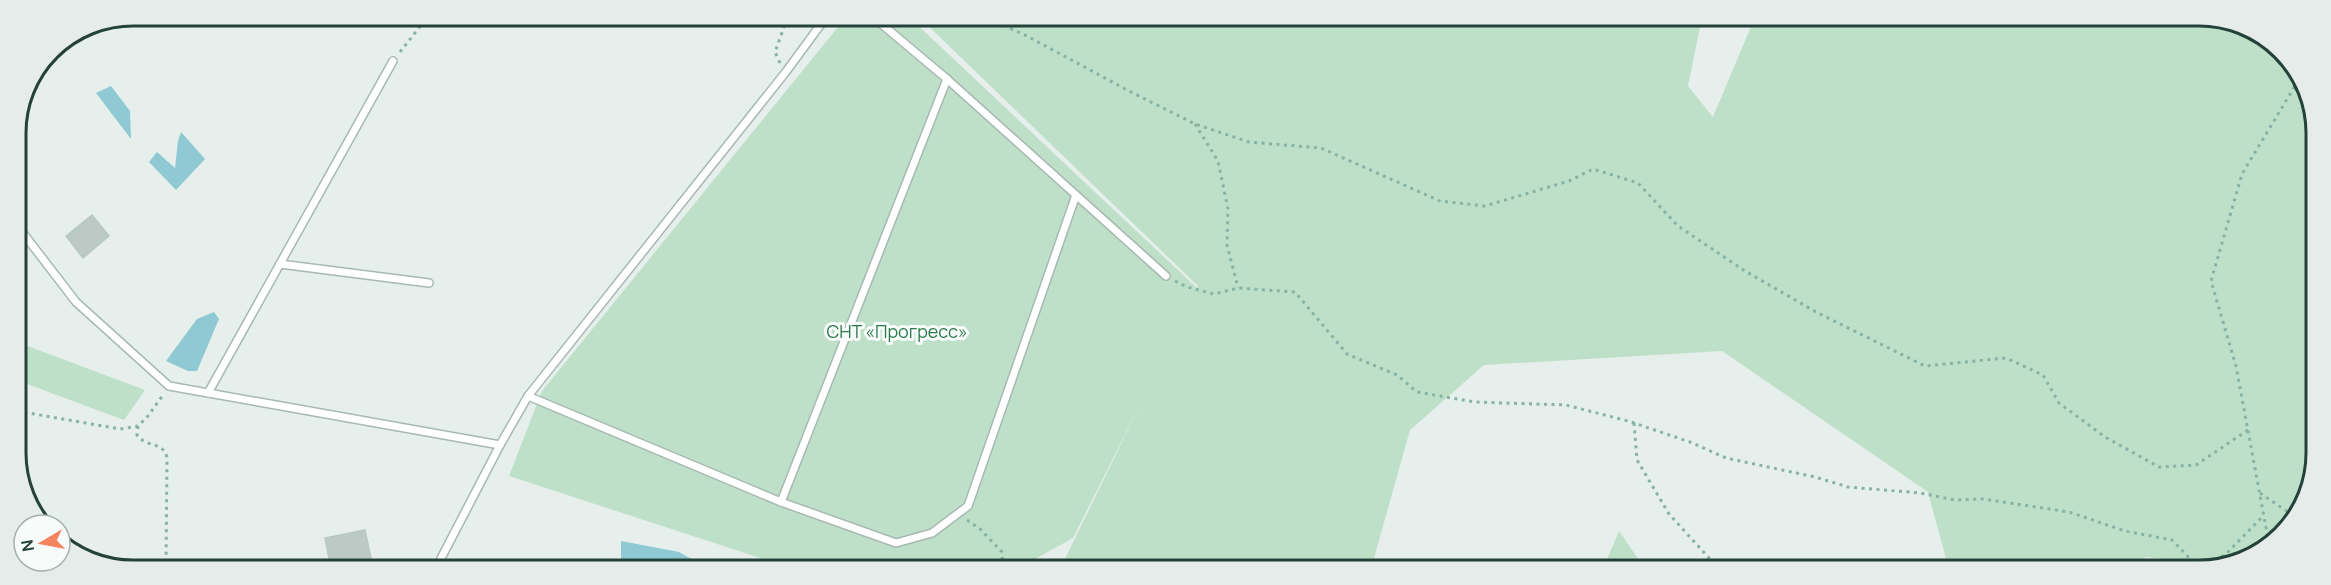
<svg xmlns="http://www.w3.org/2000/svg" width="2331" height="585" viewBox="0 0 2331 585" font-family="Manrope,sans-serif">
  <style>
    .green { fill: #bfe0c8 }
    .water { fill: #8ec9d4 }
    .building { fill: #bbcac4; stroke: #b8c9c2; stroke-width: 1.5 }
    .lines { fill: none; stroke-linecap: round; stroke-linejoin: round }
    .lane-casing { stroke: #a8b8b2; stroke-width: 10 }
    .path { stroke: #86b3a5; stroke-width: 3; stroke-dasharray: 3 4.5; stroke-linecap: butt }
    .lane { stroke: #fff; stroke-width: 7 }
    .labels { text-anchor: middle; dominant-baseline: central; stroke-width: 6; stroke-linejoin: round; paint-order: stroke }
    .park-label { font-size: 18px; fill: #2d7a4b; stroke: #f7fbf9 }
    .rim { fill: none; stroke: #24423a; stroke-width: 3 }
  </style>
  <rect width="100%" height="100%" fill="#e6efeb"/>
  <!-- green -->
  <g class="green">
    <polygon points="847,16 908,16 1197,288 1198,286 918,16 1702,17 1688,86 1713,117 1755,17 2222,17 2281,49 2314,109 2314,476 2276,541 2213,567 2210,563 2146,557 2123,570 1949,570 1928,492 1722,351 1484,365 1410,430 1371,569 1060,569 1142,401 1073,538 1017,569 791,568 509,476 542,391"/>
    <polygon points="17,342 145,390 124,420 27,384 17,384"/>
    <polygon points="1619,531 1645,569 1603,569"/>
  </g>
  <!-- water -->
  <g class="water">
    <polygon points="111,86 130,111 131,139 96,93"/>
    <polygon points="181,132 205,159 176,190 149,162 157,152 175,168 178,141"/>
    <polygon points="214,312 219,319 197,371 188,371 166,361 197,319"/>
    <polygon points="621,541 679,552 707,568 621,568"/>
  </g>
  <!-- building -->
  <g class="building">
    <polygon points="92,215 109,236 83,258 66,236"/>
    <polygon points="365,530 373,568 331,568 325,538"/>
  </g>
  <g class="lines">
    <defs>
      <g id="lane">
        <polyline points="1076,195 1166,276"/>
        <polyline points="16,224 76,302 169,386 500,445 528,396 785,73 827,16"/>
        <polyline points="280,264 429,283"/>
        <polyline points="208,393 393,61"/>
        <polyline points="528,396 781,502 896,543 932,533 968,506 1076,195 947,79 872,16"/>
        <polyline points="781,502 947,79"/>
        <polyline points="436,568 500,445"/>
      </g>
    </defs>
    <!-- lane casing -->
    <use href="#lane" class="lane-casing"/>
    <!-- path -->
    <g class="path">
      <polyline points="983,16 1027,36 1129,91 1195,124 1249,142 1321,148 1440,201 1485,206 1569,181 1593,169 1638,183 1678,226 1745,271 1816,312 1925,366 2006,358 2043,375 2059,403 2105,437 2159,467 2196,465 2248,430"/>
      <polyline points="400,52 429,15"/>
      <polyline points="780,63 775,52 788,16"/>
      <polyline points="1195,124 1218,161 1228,209 1227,245 1238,288"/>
      <polyline points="1175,281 1187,287 1214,294 1238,288 1295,292 1347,354 1397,375 1417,392 1475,402 1566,405 1628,421 1690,442 1726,458 1815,477 1848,487 1920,493 1955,500 1983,499 2069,512 2125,531 2172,540 2201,570"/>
      <polyline points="17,411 120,429 138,426 148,416 163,395"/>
      <polyline points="1634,423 1637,460 1669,514 1719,569"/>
      <path d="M138,426l-1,9c9,13 27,6 30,23l-1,110"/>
      <polyline points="2260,493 2291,514"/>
      <polyline points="967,520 980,529 1002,552 1003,569"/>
      <polyline points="2269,544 2236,366 2211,281 2242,174 2298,81"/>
      <polyline points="2203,570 2227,553 2264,515"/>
    </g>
    <!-- lane -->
    <use href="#lane" class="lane"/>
  </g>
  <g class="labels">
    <!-- park labels -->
    <g class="park-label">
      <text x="897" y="331">СНТ «Прогресс»</text>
    </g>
  </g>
  <!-- crop -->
  <path d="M0 0H2331V585H0ZM133 26H2199A107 107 0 0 1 2306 133V453A107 107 0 0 1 2199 560H133A107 107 0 0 1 26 453V133A107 107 0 0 1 133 26Z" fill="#e6ecea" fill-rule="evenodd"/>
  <path class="rim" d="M133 26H2199A107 107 0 0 1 2306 133V453A107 107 0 0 1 2199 560H133A107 107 0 0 1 26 453V133A107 107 0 0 1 133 26Z"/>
  <!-- north arrow -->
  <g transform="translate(42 543) rotate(260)"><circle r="28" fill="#f7fbf9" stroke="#a3b1ad" stroke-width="1.5"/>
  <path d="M0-4.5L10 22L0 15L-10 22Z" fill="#f4845f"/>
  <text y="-9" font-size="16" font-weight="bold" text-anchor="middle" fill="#24423a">N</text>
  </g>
</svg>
